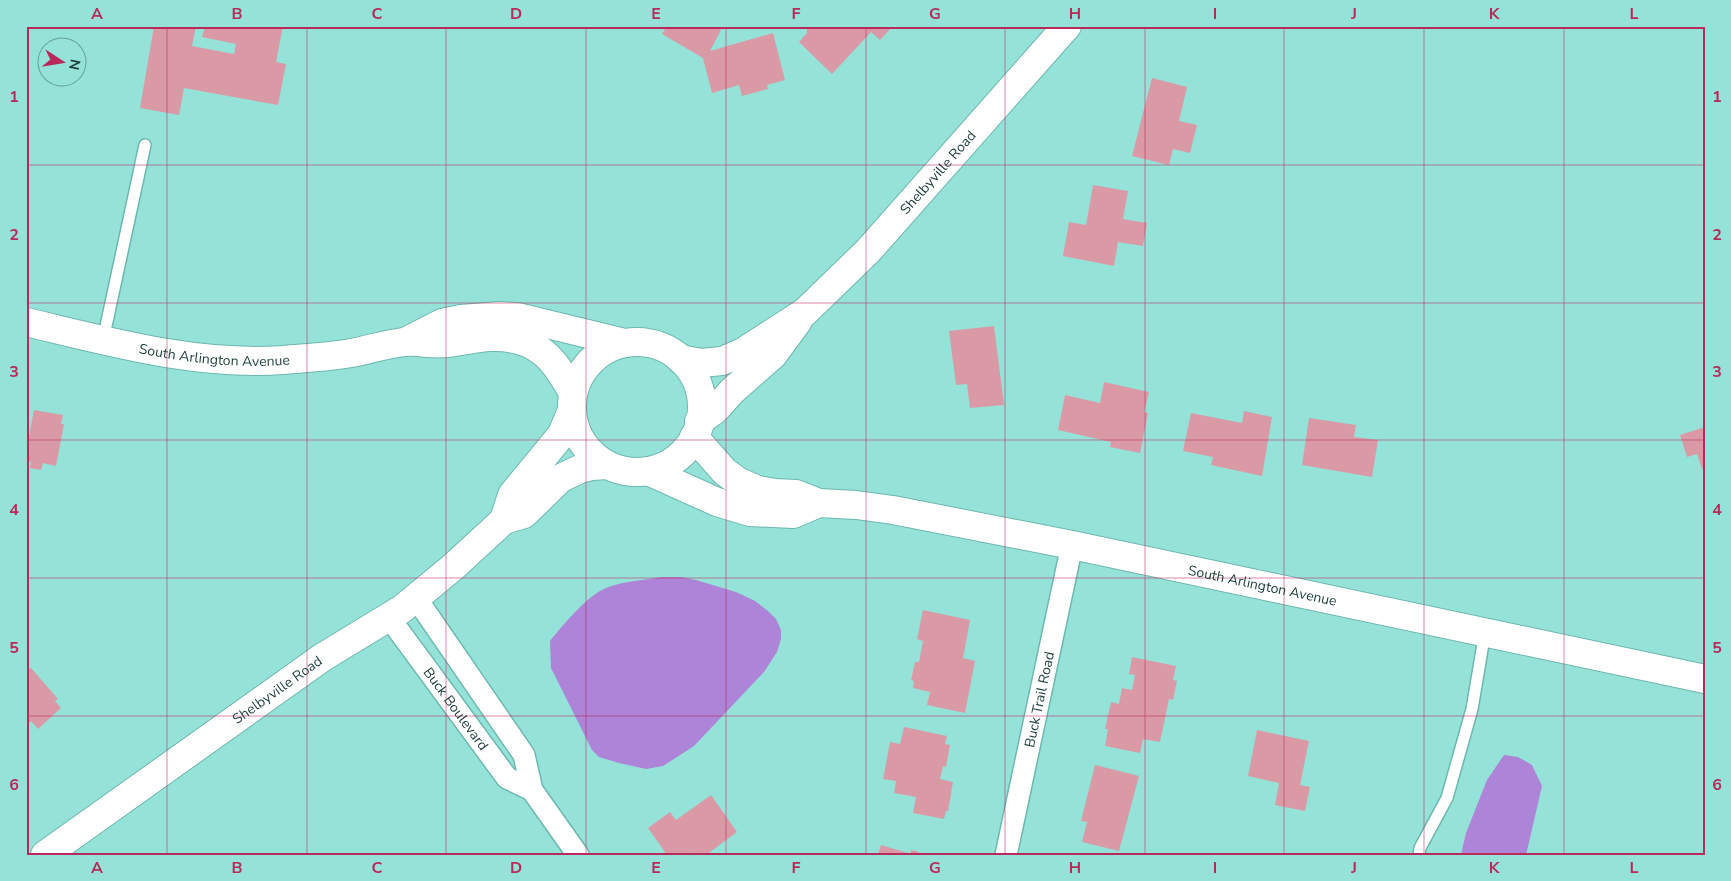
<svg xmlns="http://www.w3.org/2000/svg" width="1731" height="881" viewBox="0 0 1731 881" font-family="'Nunito Sans',sans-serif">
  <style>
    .water { fill: #ad84d7 }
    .building { fill: #d99aa6 }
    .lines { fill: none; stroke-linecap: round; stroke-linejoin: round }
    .lane-casing { stroke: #6cb8af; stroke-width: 14 }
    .street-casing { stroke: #6cb8af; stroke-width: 24 }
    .secondary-casing { stroke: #6cb8af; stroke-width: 30 }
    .lane { stroke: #fff; stroke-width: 11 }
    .street { stroke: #fff; stroke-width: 21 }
    .secondary { stroke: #fff; stroke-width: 28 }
    .grid { fill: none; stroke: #b92a5a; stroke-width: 1; stroke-opacity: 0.55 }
    .labels { text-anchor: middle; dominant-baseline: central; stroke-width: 4.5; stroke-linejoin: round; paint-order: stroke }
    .street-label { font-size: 14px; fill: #1e3f3b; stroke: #95e2d9 }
    .neatline { fill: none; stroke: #b92a5a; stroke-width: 2 }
    .grid-label { font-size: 16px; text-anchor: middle; font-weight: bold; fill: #b92a5a }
  </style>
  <rect width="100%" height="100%" fill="#95e2d9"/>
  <!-- water -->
  <g class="water">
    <path d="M661,577h20l15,3 40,12 19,9 13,10 8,8 5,11v9l-4,13 -13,20 -70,74 -31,20 -17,3 -27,-6 -20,-6 -7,-7 -41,-82 -1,-27c12,-15 33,-40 50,-50 17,-10 42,-10 61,-14z"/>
    <polygon points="1504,755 1518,757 1532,765 1542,786 1526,855 1461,855 1466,833 1487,780"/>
  </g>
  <!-- building -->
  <g class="building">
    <polygon points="154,26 196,26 192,46 234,54 236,44 202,37 205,26 283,26 276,62 286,64 278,105 184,88 179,115 140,108"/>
    <polygon points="667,26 719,26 722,28 710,51 773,33 785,80 767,85 768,89 742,96 739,85 712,93 703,58 662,34"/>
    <polygon points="809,26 893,26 880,40 871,32 832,74 799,42 807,33 807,29"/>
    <polygon points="1152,78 1187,87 1179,121 1197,125 1190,153 1173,149 1169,165 1132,156"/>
    <polygon points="1093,185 1128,191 1123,219 1147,223 1143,246 1118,242 1114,266 1063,256 1069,222 1086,225"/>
    <polygon points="994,326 1004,405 970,408 967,384 956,385 949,331"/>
    <polygon points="1104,382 1149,392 1144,412 1148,413 1140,453 1110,447 1111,442 1058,430 1065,395 1100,403"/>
    <polygon points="34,410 63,415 61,424 64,424 56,466 43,463 41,470 30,468 31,462 26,461 26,452"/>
    <polygon points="1244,411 1272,417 1262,476 1211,465 1213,457 1183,451 1191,413 1242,423"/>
    <polygon points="1309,418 1356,425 1354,437 1378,440 1372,477 1302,465"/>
    <polygon points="1705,427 1705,468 1702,469 1697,454 1687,457 1680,435"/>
    <polygon points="923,610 970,620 963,658 975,661 965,713 927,705 930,692 913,688 914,681 911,680 915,662 919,662 923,641 917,639"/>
    <polygon points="1132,657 1176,666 1173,680 1177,681 1173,700 1169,699 1160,742 1143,739 1140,753 1105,746 1108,729 1105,729 1111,702 1119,704 1122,688 1132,690 1135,675 1129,674"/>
    <polygon points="31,668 58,699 55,701 61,708 38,729 31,721 28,724 26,721 26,672"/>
    <polygon points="904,727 947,736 945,744 950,745 946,767 943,766 940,779 953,782 948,811 946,811 944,819 913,813 916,797 894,793 896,781 883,779 890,742 900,744"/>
    <polygon points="1257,730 1309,741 1300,785 1310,787 1305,811 1275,805 1279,783 1248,776"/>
    <polygon points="1095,765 1139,776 1119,851 1082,842 1087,822 1081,821"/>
    <polygon points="711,795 737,832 706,855 693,855 691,852 688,855 667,855 648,828 670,812 676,820"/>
    <polygon points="881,845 911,854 911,850 919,852 918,855 878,855"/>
  </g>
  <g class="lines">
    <defs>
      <g id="lane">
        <polyline points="103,340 145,145"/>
        <polyline points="1419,855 1420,848 1447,798 1472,709 1485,632"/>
      </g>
      <g id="street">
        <path id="s1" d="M388,616l119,162 25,12 -8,-35 -108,-157"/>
        <polyline points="532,790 578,855"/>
        <path id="s2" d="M1006,855l66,-310"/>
      </g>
      <g id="secondary">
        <path id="s3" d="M26,322c85,20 169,44 257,38 22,-2 46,-3 68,-7 18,-3 37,-10 55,-11 14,-1 28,3 42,1 24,-3 45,-10 70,-3 29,7 42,30 55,53"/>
        <polyline points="407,341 442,323 461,319 499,316 518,317 625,343"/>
        <circle cx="637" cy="407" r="65"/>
        <path id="s4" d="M680,359l21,4 21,-2 21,-9 62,-40 63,-61 199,-225"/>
        <polyline points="699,421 715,410 732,391 773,355 798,321"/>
        <path id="s5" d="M694,437l31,35 14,10 19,8 17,3 21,1 23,9 37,2 37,5 179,35 633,134"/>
        <polyline points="648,471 717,502 750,512 793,514 819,503"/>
        <polyline points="504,520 512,495 562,434 572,410"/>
        <path id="s6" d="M45,855l278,-198 79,-48 51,-42 51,-47 20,-6 37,-36 19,-9 12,-3 15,-1"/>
      </g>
    </defs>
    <!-- lane casing -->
    <use href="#lane" class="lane-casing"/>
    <!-- street casing -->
    <use href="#street" class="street-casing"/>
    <!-- secondary casing -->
    <use href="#secondary" class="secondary-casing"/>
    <!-- lane -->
    <use href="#lane" class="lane"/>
    <!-- street -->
    <use href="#street" class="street"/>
    <!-- secondary -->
    <use href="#secondary" class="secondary"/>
  </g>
  <!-- grid -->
  <path class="grid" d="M167,26v829M307,26v829M446,26v829M586,26v829M726,26v829M866,26v829M1005,26v829M1145,26v829M1284,26v829M1424,26v829M1564,26v829M26,165h1679M26,303h1679M26,440h1679M26,578h1679M26,716h1679"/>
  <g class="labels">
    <!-- street labels -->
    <g class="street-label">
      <text stroke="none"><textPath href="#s4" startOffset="332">Shelbyville Road</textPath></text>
      <text stroke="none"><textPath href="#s3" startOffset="192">South Arlington Avenue</textPath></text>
      <text stroke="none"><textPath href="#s5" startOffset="599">South Arlington Avenue</textPath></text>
      <text stroke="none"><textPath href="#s6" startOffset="285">Shelbyville Road</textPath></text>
      <text stroke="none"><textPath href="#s2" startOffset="159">Buck Trail Road</textPath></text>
      <text stroke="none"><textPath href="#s1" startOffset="115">Buck Boulevard</textPath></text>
    </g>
  </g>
  <!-- border -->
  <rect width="1731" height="881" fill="none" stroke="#95e2d9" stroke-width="55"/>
  <!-- north arrow -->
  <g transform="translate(62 62) rotate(102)"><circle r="24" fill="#95e2d9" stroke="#65a19a"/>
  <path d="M0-4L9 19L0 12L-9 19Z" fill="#b92a5a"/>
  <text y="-8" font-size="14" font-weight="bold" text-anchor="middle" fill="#1e3f3b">N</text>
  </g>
  <rect x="28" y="28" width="1676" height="826" class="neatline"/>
  <g class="grid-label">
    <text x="97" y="19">A</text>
    <text x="237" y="19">B</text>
    <text x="377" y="19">C</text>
    <text x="516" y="19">D</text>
    <text x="656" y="19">E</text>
    <text x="796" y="19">F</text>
    <text x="935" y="19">G</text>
    <text x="1075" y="19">H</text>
    <text x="1215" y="19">I</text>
    <text x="1354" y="19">J</text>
    <text x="1494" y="19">K</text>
    <text x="1634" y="19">L</text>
    <text x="14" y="102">1</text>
    <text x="1717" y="102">1</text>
    <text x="14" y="240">2</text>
    <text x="1717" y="240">2</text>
    <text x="14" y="377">3</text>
    <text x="1717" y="377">3</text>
    <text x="14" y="515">4</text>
    <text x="1717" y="515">4</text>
    <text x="14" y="653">5</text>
    <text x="1717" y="653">5</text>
    <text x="14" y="790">6</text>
    <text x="1717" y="790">6</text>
    <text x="97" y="873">A</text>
    <text x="237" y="873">B</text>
    <text x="377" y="873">C</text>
    <text x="516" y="873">D</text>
    <text x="656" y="873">E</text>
    <text x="796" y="873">F</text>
    <text x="935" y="873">G</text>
    <text x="1075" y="873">H</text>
    <text x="1215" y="873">I</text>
    <text x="1354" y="873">J</text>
    <text x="1494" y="873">K</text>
    <text x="1634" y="873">L</text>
  </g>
</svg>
